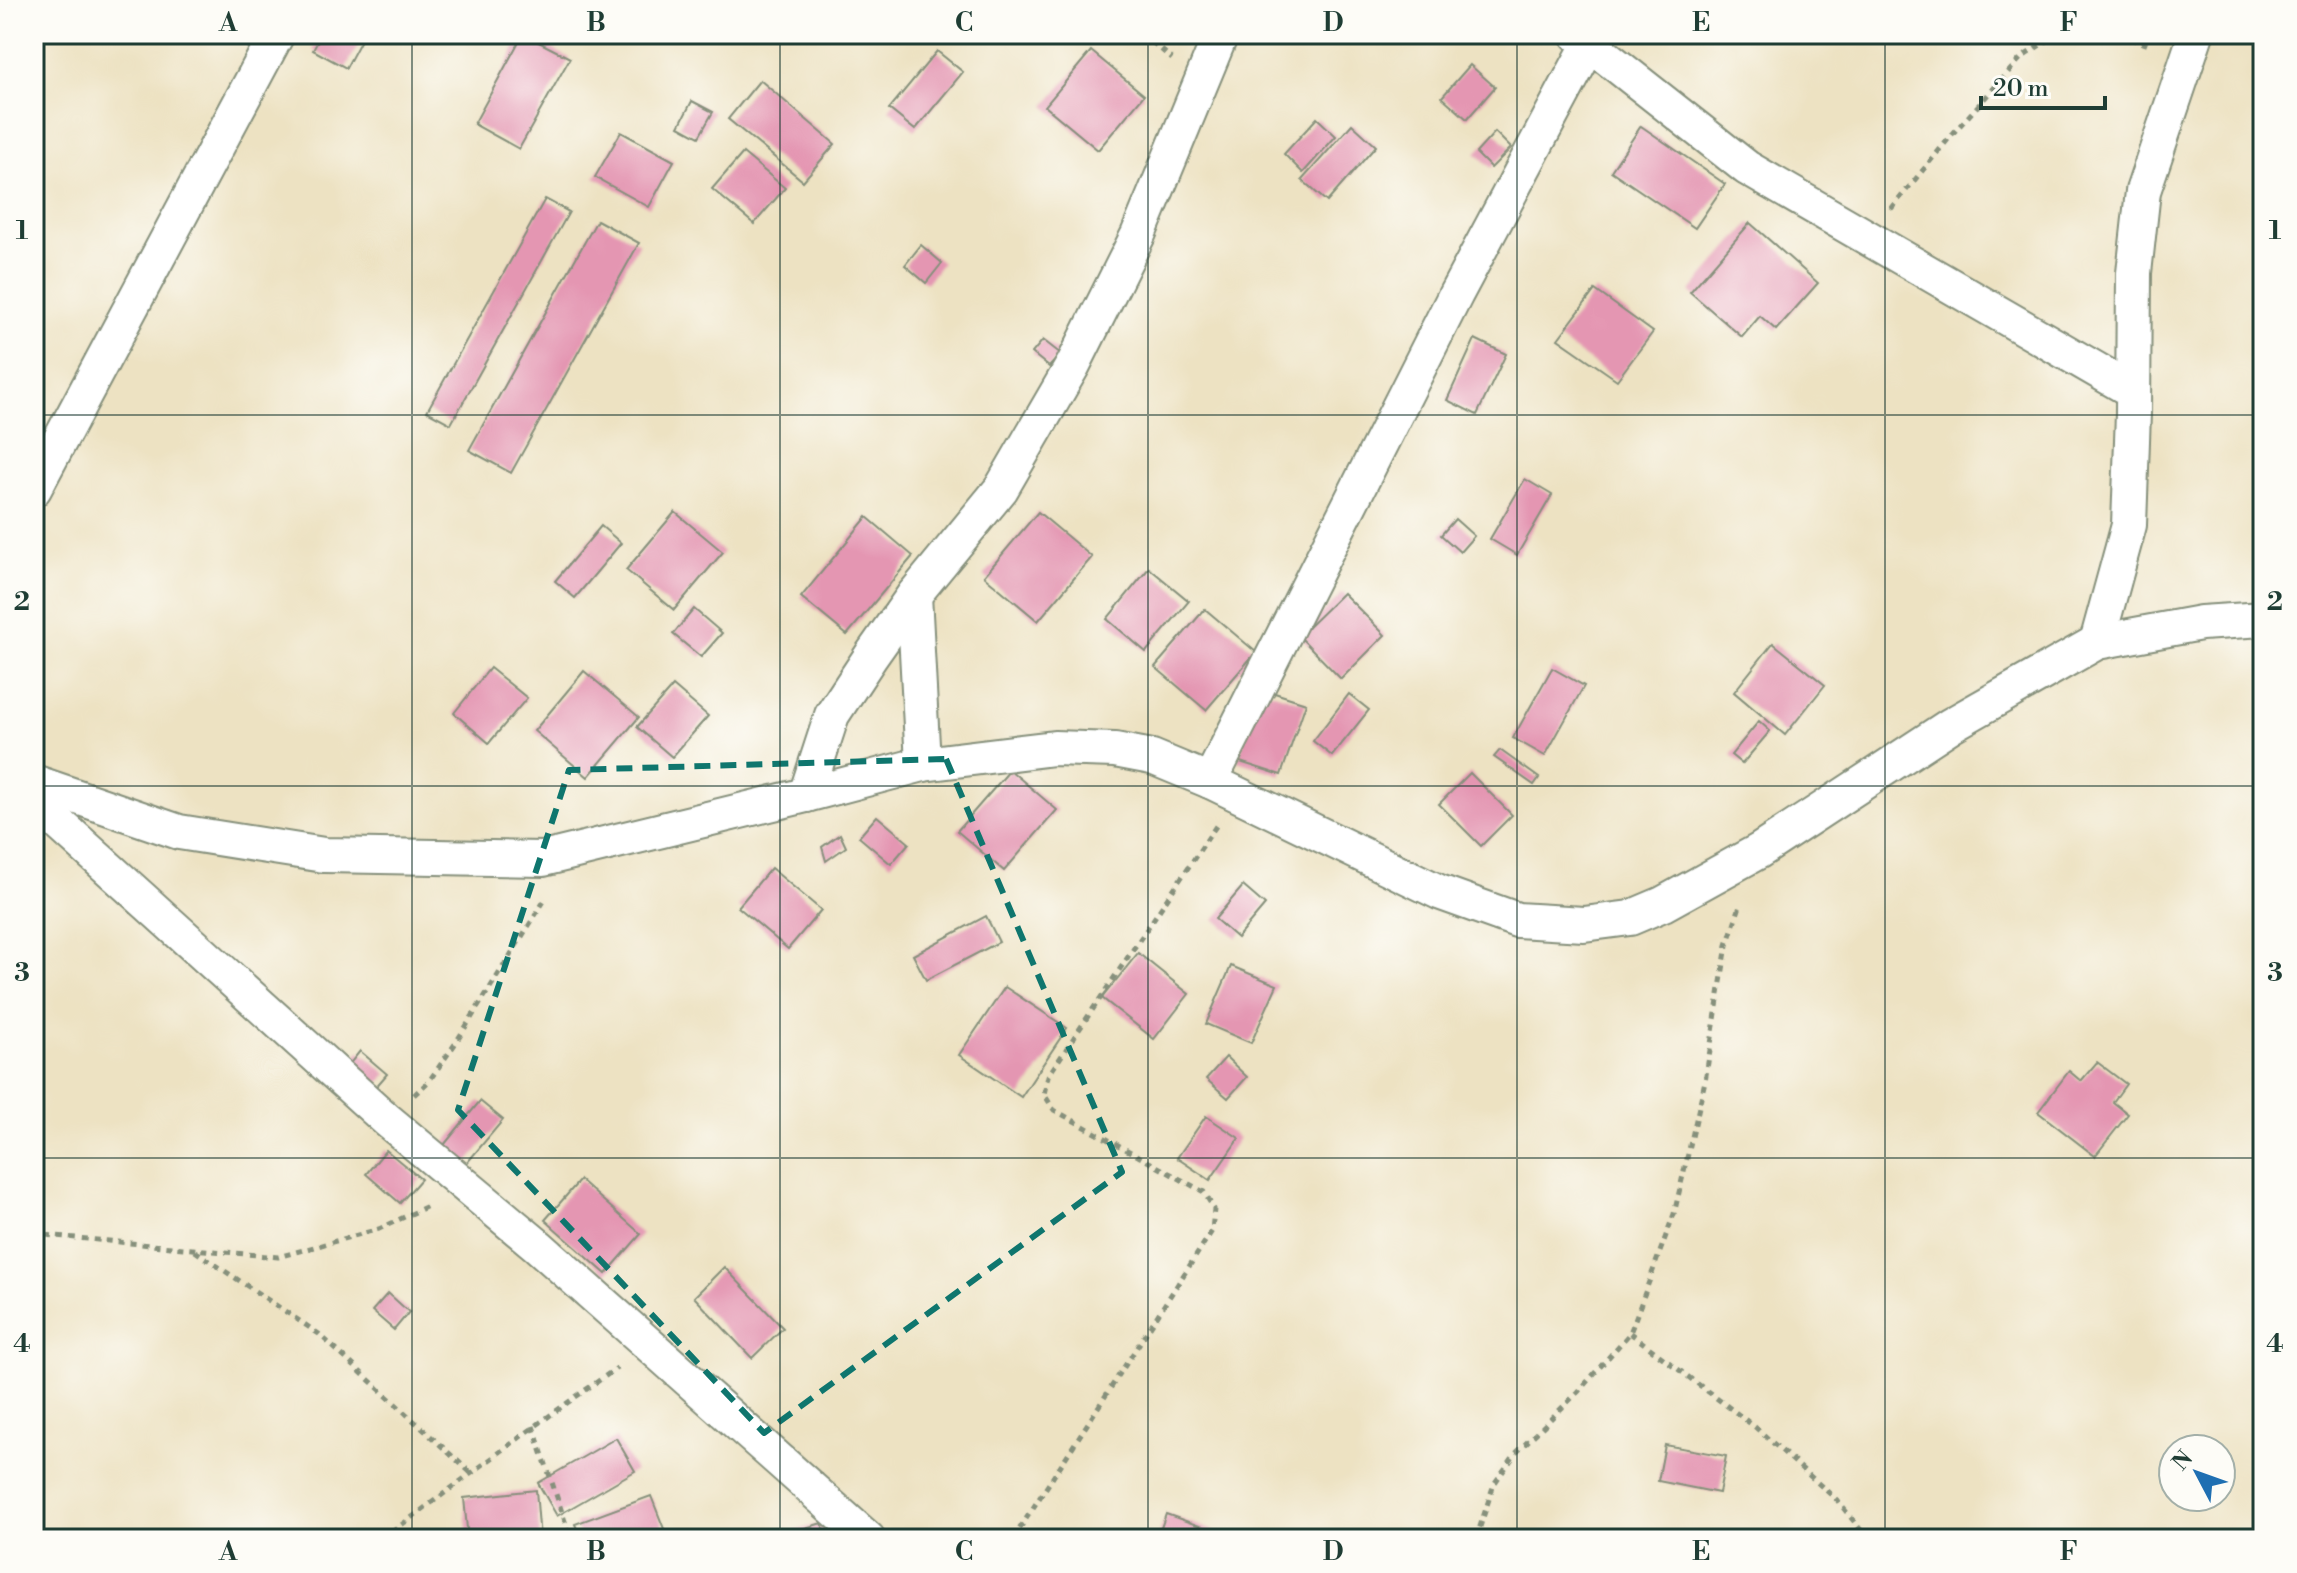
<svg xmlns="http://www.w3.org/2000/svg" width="2297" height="1573" viewBox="0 0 2297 1573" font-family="'Libre Bodoni',serif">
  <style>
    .building { fill: #e496b2 }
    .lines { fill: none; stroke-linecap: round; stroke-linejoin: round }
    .minor-casing { stroke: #86907b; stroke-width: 38 }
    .path { stroke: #86907b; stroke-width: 5; stroke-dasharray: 6 6; stroke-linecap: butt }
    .minor { stroke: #fff; stroke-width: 34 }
    .marked { fill: none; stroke: #0f766e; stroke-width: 6; stroke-dasharray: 16 10; stroke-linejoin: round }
    .grid { fill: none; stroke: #1f3d34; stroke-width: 2; stroke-opacity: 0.55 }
    .neatline { fill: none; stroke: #1f3d34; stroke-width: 3 }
    .grid-label { font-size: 26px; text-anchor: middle; font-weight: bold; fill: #1f3d34 }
  </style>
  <rect width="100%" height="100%" fill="#fdfcf7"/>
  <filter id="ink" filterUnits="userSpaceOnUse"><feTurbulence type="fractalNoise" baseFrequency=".0125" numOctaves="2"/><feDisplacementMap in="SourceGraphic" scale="16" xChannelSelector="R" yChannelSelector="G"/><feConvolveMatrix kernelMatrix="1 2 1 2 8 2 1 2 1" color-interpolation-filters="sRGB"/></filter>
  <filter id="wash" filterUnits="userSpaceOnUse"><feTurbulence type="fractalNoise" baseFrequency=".006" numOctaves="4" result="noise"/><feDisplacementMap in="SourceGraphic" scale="32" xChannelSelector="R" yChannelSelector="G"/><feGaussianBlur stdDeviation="1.8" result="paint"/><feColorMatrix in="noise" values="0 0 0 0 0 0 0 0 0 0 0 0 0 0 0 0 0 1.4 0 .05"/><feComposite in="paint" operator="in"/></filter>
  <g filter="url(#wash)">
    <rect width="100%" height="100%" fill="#ede2c2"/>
    <g id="blocks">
      <!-- building -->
      <g class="building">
        <polygon points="322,34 355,34 362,38 346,68 313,50"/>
        <polygon points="523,34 570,58 519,149 474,124"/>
        <polygon points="937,51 963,72 915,130 889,109"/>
        <polygon points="1091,51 1144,95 1098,150 1045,106"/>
        <polygon points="1470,65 1495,87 1467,119 1442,97"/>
        <polygon points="760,80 835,144 803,181 728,119"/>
        <polygon points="692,101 713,112 699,137 679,126"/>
        <polygon points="1317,118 1336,136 1303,173 1284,154"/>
        <polygon points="1352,124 1376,146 1327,202 1302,180"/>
        <polygon points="1641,126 1725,184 1695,228 1611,171"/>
        <polygon points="621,132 674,161 649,207 595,177"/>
        <polygon points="1495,132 1511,148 1491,168 1476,153"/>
        <polygon points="743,153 785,188 754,224 712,189"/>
        <polygon points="545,199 569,212 451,424 427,411"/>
        <polygon points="597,220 639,243 511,473 469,450"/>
        <polygon points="1750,223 1818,283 1776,330 1760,316 1742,337 1690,292"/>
        <polygon points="921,245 942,263 926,283 905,265"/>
        <polygon points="1595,290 1653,332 1617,380 1558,339"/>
        <polygon points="1475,339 1506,354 1477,415 1447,400"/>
        <polygon points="1043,340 1061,354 1049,367 1032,353"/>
        <polygon points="1525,479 1552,495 1517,555 1490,539"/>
        <polygon points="675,512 723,552 674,610 626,570"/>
        <polygon points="1038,512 1092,557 1038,621 984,576"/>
        <polygon points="867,517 913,556 847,635 801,597"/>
        <polygon points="1455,519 1474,536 1460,552 1441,535"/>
        <polygon points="601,526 621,543 575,598 555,581"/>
        <polygon points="1149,568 1189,601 1146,652 1107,619"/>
        <polygon points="1343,593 1385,635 1341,679 1299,636"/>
        <polygon points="694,609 722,633 701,657 673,634"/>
        <polygon points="1205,609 1256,652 1206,710 1155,667"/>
        <polygon points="1773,643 1825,685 1785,735 1734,692"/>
        <polygon points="490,668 527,698 489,743 454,713"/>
        <polygon points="1552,668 1584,686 1545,756 1513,738"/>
        <polygon points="584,671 639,717 588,777 534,731"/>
        <polygon points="673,686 708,716 672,757 637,727"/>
        <polygon points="1262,689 1306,703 1281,775 1237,761"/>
        <polygon points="1349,694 1369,710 1332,756 1313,741"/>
        <polygon points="1759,721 1770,731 1742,764 1731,755"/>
        <polygon points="1500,750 1539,778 1534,785 1494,757"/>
        <polygon points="1010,770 1057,810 1004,871 957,831"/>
        <polygon points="1470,773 1512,815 1481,846 1439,804"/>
        <polygon points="877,816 909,843 891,864 859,837"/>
        <polygon points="840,834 846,847 826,861 822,847"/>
        <polygon points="771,868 821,910 788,949 738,907"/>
        <polygon points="1243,886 1265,905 1237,938 1215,919"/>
        <polygon points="986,916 999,942 926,980 913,955"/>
        <polygon points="1138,953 1189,994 1154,1039 1102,998"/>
        <polygon points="1231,966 1277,985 1251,1043 1206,1024"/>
        <polygon points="1005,987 1067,1028 1021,1097 959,1055"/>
        <polygon points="360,1051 387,1074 374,1089 347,1067"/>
        <polygon points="1226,1057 1247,1077 1228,1098 1206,1079"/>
        <polygon points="2097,1062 2126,1084 2113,1102 2128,1114 2095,1156 2038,1112 2069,1071 2081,1081"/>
        <polygon points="480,1101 503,1120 466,1164 444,1145"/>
        <polygon points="1206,1116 1239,1138 1210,1180 1177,1158"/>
        <polygon points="386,1150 421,1179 400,1203 366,1174"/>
        <polygon points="580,1180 641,1234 606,1274 545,1220"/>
        <polygon points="724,1267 783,1328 752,1358 694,1297"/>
        <polygon points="388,1293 409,1312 394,1330 372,1311"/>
        <polygon points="616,1438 635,1471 557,1516 538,1483"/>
        <polygon points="1665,1445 1726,1456 1719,1493 1658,1481"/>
        <polygon points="536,1490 540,1539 468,1539 464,1498"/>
        <polygon points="651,1496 668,1539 581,1539 575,1524"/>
        <polygon points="1166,1514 1236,1539 1157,1539"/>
        <polygon points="822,1523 827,1539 771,1539 771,1538"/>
      </g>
    </g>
  </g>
  <g filter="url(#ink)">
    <use href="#blocks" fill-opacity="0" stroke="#86907b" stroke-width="2"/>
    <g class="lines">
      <defs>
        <g id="minor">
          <polyline points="1577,34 1747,168 2133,391"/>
          <polyline points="34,489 277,34"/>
          <polyline points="914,595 923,764"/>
          <polyline points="2097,642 2129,525 2133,413 2134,273 2143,191 2196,34"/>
          <polyline points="1210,781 1456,294 1589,45"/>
          <polyline points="34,782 179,832 324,855 543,859 806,795 923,764 1054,748 1115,750 1152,757 1210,781 1439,892 1517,920 1584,924 1630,918 1663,904 1759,851 1951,725 2097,642 2201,623 2263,619"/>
          <polyline points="806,795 832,715 871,656 914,595 1001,489 1073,365 1138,235 1221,34"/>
          <polyline points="34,801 387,1120 538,1246 868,1539"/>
        </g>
      </defs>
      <!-- minor casing -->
      <use href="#minor" class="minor-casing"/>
      <!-- path -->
      <g class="path">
        <polyline points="1143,34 1172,59"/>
        <polyline points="2119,34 2151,46"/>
        <polyline points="1891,209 1955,131 2021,58 2057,34"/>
        <polyline points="414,1095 429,1081 455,1044 546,898"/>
        <polyline points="34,1234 278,1257 379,1229 430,1205"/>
        <polyline points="195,1251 319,1334 472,1474"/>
        <polyline points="1630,1333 1755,1427 1837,1500 1868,1539"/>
        <polyline points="533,1426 571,1539"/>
        <path d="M382,1539c79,-57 155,-116 235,-171"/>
        <polyline points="1013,1539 1212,1231 1214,1209 1204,1192 1054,1110 1044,1094 1048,1076 1216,826"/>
        <polyline points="1476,1539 1494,1484 1516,1453 1578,1392 1630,1333 1674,1214 1705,1081 1727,945 1741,903"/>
      </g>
      <!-- minor -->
      <use href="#minor" class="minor"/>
    </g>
  </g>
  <!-- marked area -->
  <path class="marked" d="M946,759l176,413 -358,261 -306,-323 111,-340z"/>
  <!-- grid -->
  <path class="grid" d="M412,34v1505M780,34v1505M1148,34v1505M1517,34v1505M1885,34v1505M34,415h2229M34,786h2229M34,1158h2229"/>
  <!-- margin -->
  <rect width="2297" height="1573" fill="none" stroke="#fdfcf7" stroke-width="88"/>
  <!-- north arrow -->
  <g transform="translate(2197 1473) rotate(311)"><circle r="38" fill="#fdfcf7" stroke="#a4b0a9" stroke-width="2"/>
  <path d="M0-6L14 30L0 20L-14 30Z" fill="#1f6fb2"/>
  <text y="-12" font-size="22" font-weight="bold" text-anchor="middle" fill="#1f3d34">N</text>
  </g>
  <!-- scale -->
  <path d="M1981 96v12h124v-12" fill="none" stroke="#1f3d34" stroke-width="4"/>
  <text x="1993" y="96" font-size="24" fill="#1f3d34" stroke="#fdfcf7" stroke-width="6" paint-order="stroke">20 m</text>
  <rect x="44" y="44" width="2209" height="1485" class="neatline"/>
  <g class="grid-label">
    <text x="228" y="31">A</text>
    <text x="596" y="31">B</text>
    <text x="964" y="31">C</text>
    <text x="1333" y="31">D</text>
    <text x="1701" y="31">E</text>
    <text x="2069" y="31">F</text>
    <text x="22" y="239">1</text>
    <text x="2275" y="239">1</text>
    <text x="22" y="610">2</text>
    <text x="2275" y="610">2</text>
    <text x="22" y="981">3</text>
    <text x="2275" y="981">3</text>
    <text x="22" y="1352">4</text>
    <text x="2275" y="1352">4</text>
    <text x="228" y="1560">A</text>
    <text x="596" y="1560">B</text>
    <text x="964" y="1560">C</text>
    <text x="1333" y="1560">D</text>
    <text x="1701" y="1560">E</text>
    <text x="2069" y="1560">F</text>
  </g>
</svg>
